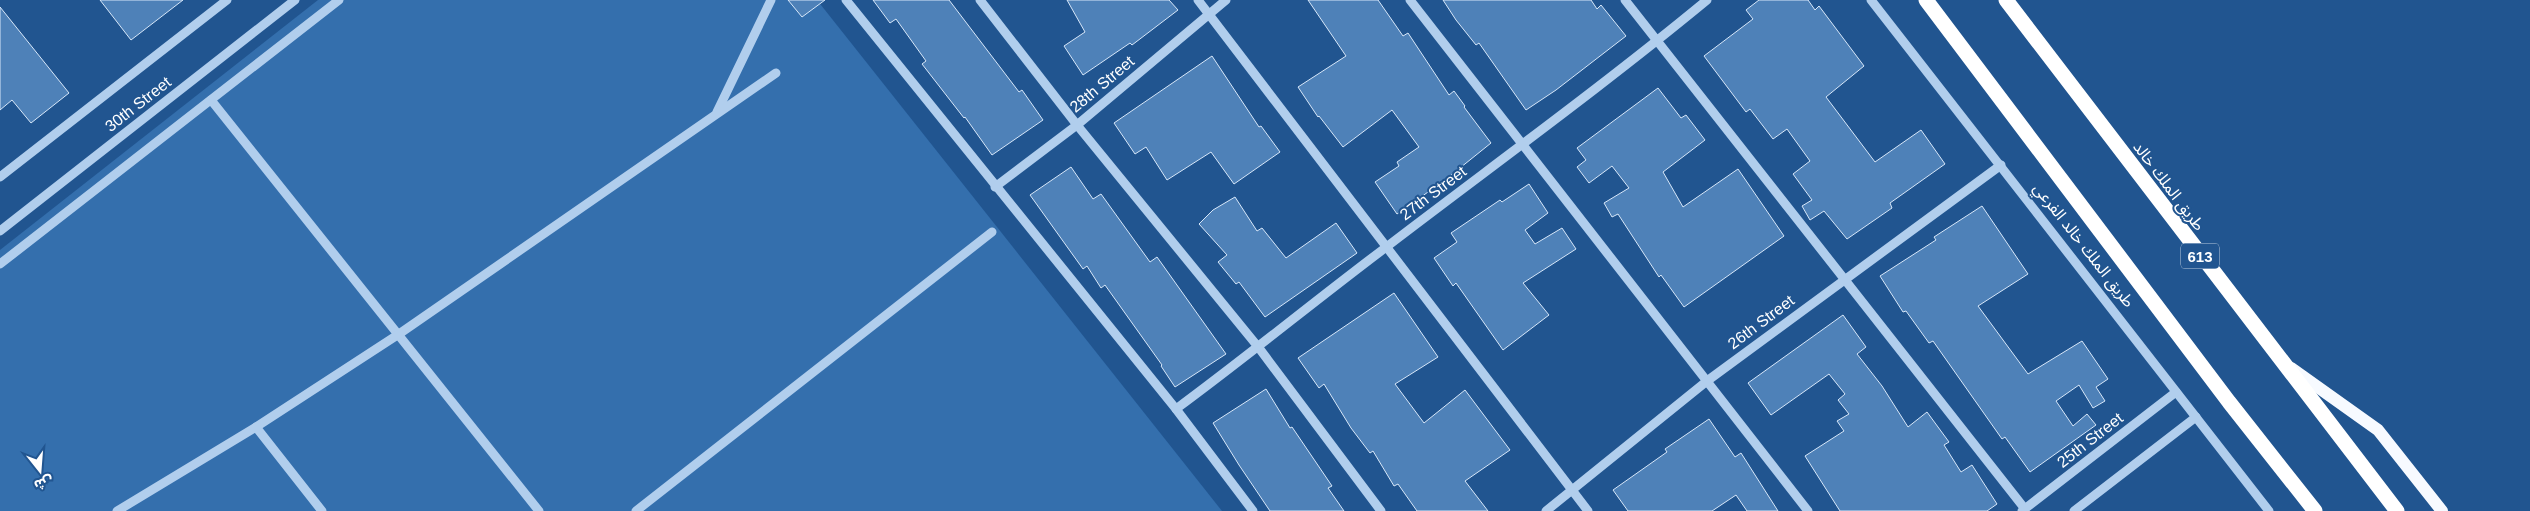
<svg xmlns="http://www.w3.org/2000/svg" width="2530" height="511" viewBox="0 0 2530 511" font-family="Arial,'Noto Sans Arabic',sans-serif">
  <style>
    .green { fill: #346fad }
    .building { fill: #4e81b8; stroke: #d7e7f9 }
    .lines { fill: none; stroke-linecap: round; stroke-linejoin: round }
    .minor { stroke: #b1ceed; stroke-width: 9 }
    .major { stroke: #f7faff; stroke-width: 12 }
    .highway { stroke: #fff; stroke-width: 15 }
    .labels { text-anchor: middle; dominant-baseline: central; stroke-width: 4; stroke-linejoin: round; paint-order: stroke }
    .shield { fill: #215590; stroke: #bcccde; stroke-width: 1 }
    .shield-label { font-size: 15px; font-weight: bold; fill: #fff }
    .street-label { font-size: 16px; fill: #fff; stroke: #215590 }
  </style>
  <rect width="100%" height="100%" fill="#215590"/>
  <!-- green -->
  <polygon class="green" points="318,0 817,0 1222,511 0,511 0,250"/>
  <!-- building -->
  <g class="building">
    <polygon points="100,0 183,0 131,40"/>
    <polygon points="788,0 825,0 802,17"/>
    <polygon points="873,0 949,0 1019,92 1022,90 1043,120 992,155 965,117 964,118 922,64 926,61 896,19 890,23"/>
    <polygon points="1067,0 1169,0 1178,10 1132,45 1130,43 1083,75 1064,46 1085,32"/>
    <polygon points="1308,0 1378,0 1403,36 1408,33 1449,95 1454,91 1465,106 1464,107 1491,143 1445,180 1397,214 1375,182 1399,166 1397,162 1419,147 1392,110 1343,147 1319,116 1318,117 1298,87 1346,56"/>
    <polygon points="1443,0 1591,0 1597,9 1601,5 1626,36 1556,90 1526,110 1479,43 1476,45 1456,20"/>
    <polygon points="1759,0 1808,0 1815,10 1819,6 1864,66 1826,97 1875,162 1921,130 1945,164 1890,203 1892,208 1847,239 1824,211 1810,220 1802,206 1812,200 1793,174 1810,161 1787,129 1773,139 1750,109 1746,112 1704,56 1753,19 1746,10"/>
    <polygon points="0,7 69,93 31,123 12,100 0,110"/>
    <polygon points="1212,56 1259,127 1261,126 1280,152 1234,184 1211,152 1167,180 1146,147 1135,154 1114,123"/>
    <polygon points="1658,88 1681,118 1686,115 1705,140 1663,172 1683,207 1738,169 1784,236 1684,307 1661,275 1659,277 1618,214 1612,217 1604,203 1629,188 1612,166 1589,183 1577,167 1586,160 1577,148"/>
    <polygon points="1071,167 1093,199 1101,194 1150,262 1157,257 1226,354 1175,387 1161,366 1162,365 1105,285 1101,288 1087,266 1083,269 1030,195"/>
    <polygon points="1529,184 1548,213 1525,230 1535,244 1562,228 1576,249 1523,283 1549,315 1503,350 1456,283 1453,286 1434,258 1457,242 1451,233 1500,200 1502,202"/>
    <polygon points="1235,197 1257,231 1262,228 1286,258 1336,223 1357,253 1265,317 1239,282 1236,284 1218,262 1227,255 1199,224 1213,210"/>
    <polygon points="1982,206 2028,274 1978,306 2028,374 2082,341 2108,379 2096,387 2105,401 2093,408 2079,385 2056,401 2073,426 2087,414 2096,425 2030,472 2005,437 2002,439 1933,341 1929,343 1906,311 1903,312 1880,276 1936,240 1934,237"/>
    <polygon points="1394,293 1438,357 1395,384 1424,423 1465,390 1510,450 1465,481 1488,511 1417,511 1398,484 1394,486 1373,451 1370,453 1351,428 1324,384 1319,388 1298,358"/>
    <polygon points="1843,315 1866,347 1857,354 1882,386 1908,427 1927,412 1949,442 1944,445 1961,472 1972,465 1997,504 1987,511 1840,511 1805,456 1844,431 1837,421 1849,414 1838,400 1845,394 1829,374 1771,415 1748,383"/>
    <polygon points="1266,389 1290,428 1292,427 1332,486 1328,488 1344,511 1270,511 1239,465 1213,423"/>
    <polygon points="1709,419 1735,457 1741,453 1778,511 1747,511 1736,495 1712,511 1628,511 1613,490 1667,452 1665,449"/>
  </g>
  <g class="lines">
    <!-- minor -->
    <g class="minor">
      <polyline points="846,0 1176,409 1253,511"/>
      <polyline points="980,0 1077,125 1259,348 1381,511"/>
      <polyline points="1198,0 1588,511"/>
      <polyline points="1410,0 1808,511"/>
      <polyline points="1625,0 2025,509"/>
      <polyline points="1871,0 2269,511"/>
      <polyline points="211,100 539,511"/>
      <polyline points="717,112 771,0"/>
      <polyline points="0,177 227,0"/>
      <polyline points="995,187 1077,125 1226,0"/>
      <polyline points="0,231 295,0"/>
      <polyline points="0,264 339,0"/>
      <path d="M1176,409c72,-53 141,-110 213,-164 106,-81 215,-160 318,-245"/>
      <polyline points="256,427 322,511"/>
      <polyline points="117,511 256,427 399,334 776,73"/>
      <polyline points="636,511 992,232"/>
      <polyline points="1546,511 1707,381 2001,165"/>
      <polyline points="2022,511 2176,392"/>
      <polyline points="2074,511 2196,417"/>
    </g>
    <!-- major -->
    <polyline class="major" points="2291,368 2378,430 2442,511"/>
    <!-- highway -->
    <g class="highway">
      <polyline points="1926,0 2229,402 2315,511"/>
      <polyline points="2006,0 2397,511"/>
    </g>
  </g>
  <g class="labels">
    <!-- shield labels -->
    <rect class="shield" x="2181" y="243.5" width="38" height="25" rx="4"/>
    <g class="shield-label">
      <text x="2200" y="256">613</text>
    </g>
    <!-- street labels -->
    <g class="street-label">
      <text transform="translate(1102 84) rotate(-40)">28th Street</text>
      <text transform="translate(138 104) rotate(-38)">30th Street</text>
      <text transform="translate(2169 186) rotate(53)">طريق الملك خالد</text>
      <text transform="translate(1433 193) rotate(-37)">27th Street</text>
      <text transform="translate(2084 245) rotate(52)">طريق الملك خالد الفرعي</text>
      <text transform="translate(1761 322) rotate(-37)">26th Street</text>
      <text transform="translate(2090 440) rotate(-38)">25th Street</text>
    </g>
  </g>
  <!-- north arrow -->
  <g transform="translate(40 471) rotate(163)" stroke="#215590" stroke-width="4" paint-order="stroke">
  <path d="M0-4L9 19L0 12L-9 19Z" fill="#ffffff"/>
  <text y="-8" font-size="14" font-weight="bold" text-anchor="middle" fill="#ffffff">ش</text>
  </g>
</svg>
